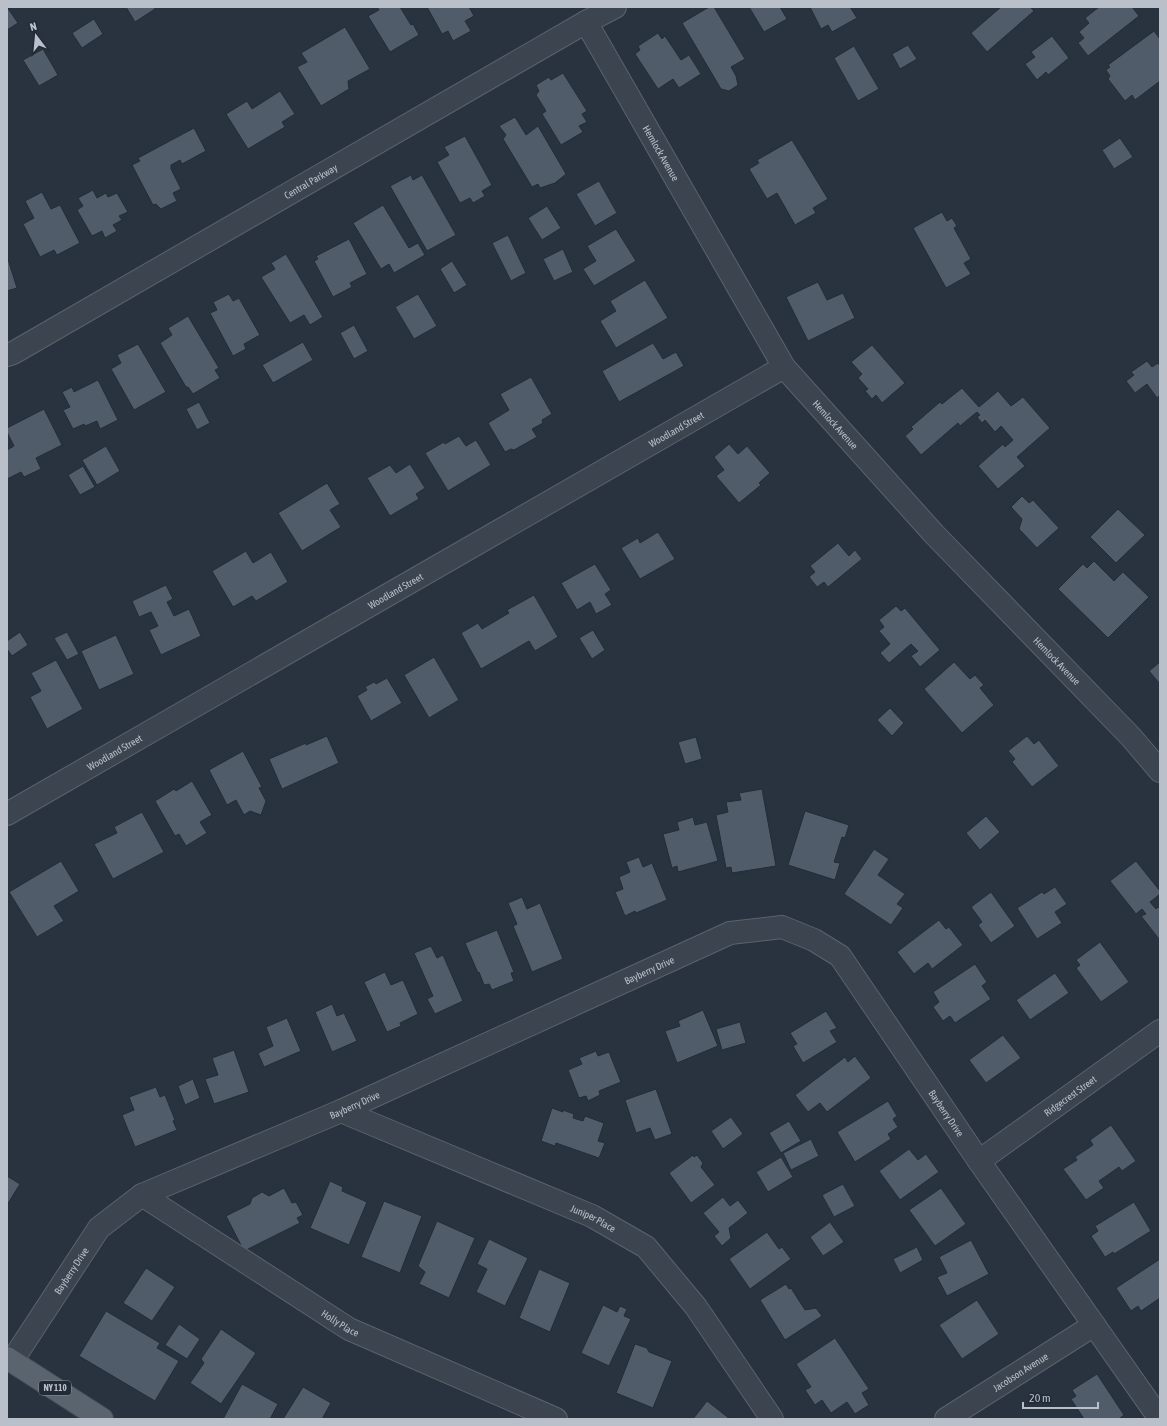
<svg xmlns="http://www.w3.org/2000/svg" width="1167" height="1426" viewBox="0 0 1167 1426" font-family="'Asap Condensed',sans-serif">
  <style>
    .building { fill: #515c6a; stroke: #232c37 }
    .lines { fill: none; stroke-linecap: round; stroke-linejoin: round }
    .minor-casing { stroke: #5a636d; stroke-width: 24 }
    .primary-casing { stroke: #464e59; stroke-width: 24 }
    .minor { stroke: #3c454f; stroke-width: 22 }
    .primary { stroke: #5a646f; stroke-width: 22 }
    .labels { text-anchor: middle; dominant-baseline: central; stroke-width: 3; stroke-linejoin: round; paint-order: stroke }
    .shield { fill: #212a35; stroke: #8b939d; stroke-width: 1 }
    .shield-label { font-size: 9px; font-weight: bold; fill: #b9c0ca }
    .street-label { font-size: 10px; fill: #b9c0ca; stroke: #212a35 }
  </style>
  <rect width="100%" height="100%" fill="#28333f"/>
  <!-- building -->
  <g class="building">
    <polygon points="7,7 18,23 7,30"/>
    <polygon points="126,7 154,7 155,9 135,22"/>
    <polygon points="377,7 400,7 411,25 413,24 419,35 390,52 368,16 379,10"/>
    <polygon points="427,7 469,7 474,16 465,21 471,31 453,41 448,31 442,34"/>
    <polygon points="709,7 714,7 745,59 731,67 736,76 738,85 729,91 721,89 682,23"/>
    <polygon points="749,7 780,7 787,19 764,32"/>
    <polygon points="810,7 850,7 857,18 832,32 828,25 821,29"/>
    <polygon points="1001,7 1030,7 1034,11 987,52 971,33"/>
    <polygon points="1099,7 1132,7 1139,16 1088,56 1078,43 1084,38 1079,32 1089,23 1085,18"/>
    <polygon points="94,19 103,34 82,48 72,33"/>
    <polygon points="345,27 370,69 348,81 349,89 321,106 297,67 307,62 301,53"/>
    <polygon points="1154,31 1160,39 1160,81 1135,100 1132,95 1125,101 1108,79 1110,76 1106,70 1110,67 1108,65"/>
    <polygon points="658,33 662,39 665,36 681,60 689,55 701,74 679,88 673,79 658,89 635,54 640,50 638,46"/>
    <polygon points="1052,36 1069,58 1048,75 1046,72 1037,80 1025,64 1035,57 1031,52"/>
    <polygon points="908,45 917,59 900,69 892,54"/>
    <polygon points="854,46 879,89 858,101 834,58"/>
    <polygon points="43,49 58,75 39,86 23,60"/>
    <polygon points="563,73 587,111 582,114 587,122 579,126 583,132 561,145 542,114 546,111 536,95 539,91 536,85 549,77 551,80"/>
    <polygon points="280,91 295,114 282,122 285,127 248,149 226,114 247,101 252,109"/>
    <polygon points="515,117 526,135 538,126 566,174 555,183 540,188 538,184 532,187 503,139 506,135 499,126"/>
    <polygon points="194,128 206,151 182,164 180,160 171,165 171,169 181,189 173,193 177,201 161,209 156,204 153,205 132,165 140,161 138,158"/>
    <polygon points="465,136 492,185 482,191 485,196 473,203 470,198 460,203 437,162 449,155 444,147"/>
    <polygon points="1120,138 1133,157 1114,169 1102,150"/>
    <polygon points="792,140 828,199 813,208 816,213 795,225 777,193 767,199 749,169 759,163 757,160"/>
    <polygon points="411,175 413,180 422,175 456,235 427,251 390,186"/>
    <polygon points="599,181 617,213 595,226 576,194"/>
    <polygon points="93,190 97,198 106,193 108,197 117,193 128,212 119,216 122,220 113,225 117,231 105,238 102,231 92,236 77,210 83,206 78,198"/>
    <polygon points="42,192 51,209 60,205 80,243 57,255 54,250 40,257 23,224 34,218 25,201"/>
    <polygon points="383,205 409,248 418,243 425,255 394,273 389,264 381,269 353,223"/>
    <polygon points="547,206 561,228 542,240 528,218"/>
    <polygon points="942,212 947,221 952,218 957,226 954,228 971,259 964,263 971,274 946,288 913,228"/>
    <polygon points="616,229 636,261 594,286 583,269 596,261 587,246"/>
    <polygon points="508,235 526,273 511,281 492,243"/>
    <polygon points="349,239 367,274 350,283 352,287 333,297 314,261 318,259 316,256"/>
    <polygon points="563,249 573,272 554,281 543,259"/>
    <polygon points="286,254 323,317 310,325 304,315 290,323 261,277 275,269 271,263"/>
    <polygon points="7,256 17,288 7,291"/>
    <polygon points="452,261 467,285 454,293 440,269"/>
    <polygon points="645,280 668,318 616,348 600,321 616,311 610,301"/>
    <polygon points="818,282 827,300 843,293 855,318 808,341 786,297"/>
    <polygon points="229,294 233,301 239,298 260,335 244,344 246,349 233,356 210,313 217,310 213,302"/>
    <polygon points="418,294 437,326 414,339 395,307"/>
    <polygon points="188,316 219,368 215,370 220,378 193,394 188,387 186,387 160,343 172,335 168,328"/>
    <polygon points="354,325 368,351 354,359 340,333"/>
    <polygon points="303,342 313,360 273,383 262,365"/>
    <polygon points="653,343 663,359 676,352 684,366 619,402 602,371"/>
    <polygon points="138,344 166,392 134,410 111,369 121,363 117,355"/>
    <polygon points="872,345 905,383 882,403 876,395 872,399 865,391 868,389 858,378 862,374 851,362"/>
    <polygon points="1147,361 1152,367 1158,363 1160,366 1160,395 1157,398 1147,384 1135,393 1126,381 1134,375 1131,372"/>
    <polygon points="531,377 552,414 542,420 543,423 532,429 537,437 514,450 511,449 505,452 488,423 509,410 500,394"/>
    <polygon points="98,380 118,420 100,429 97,421 85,426 84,424 73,429 63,410 70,407 62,392 72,387 74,392"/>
    <polygon points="962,388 979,407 998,391 1011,406 1023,397 1050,428 1017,457 1025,466 998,489 978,466 1003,444 1005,447 1013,440 1001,426 995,432 985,420 982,423 977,417 980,415 977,412 960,426 958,423 921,455 905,436 913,429 911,427 940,402 942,404"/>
    <polygon points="199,402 210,423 197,430 186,409"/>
    <polygon points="44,409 62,445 36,458 41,469 24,477 21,472 7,479 7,450 14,446 7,432 7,428"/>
    <polygon points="459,436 466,446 476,440 491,465 448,491 425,453 444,442 445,444"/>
    <polygon points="729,444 738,454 747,446 770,473 759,483 761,485 739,503 716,476 724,470 714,457"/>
    <polygon points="106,446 120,471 97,485 82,460"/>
    <polygon points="410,464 425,488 416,494 419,499 390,516 367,478 390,465 396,473"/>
    <polygon points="83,466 95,487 80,495 68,475"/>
    <polygon points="327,483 340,504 330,510 341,527 302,551 278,513"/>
    <polygon points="1022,496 1029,503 1033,500 1059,528 1037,548 1019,529 1022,519 1011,507"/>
    <polygon points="1118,509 1145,535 1116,563 1090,537"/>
    <polygon points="658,532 675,559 640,579 621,548 638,538 640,543"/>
    <polygon points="838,543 849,556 855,550 862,559 828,587 824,582 817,587 809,577 815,572 810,566"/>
    <polygon points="246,551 253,563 271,552 288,582 256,601 252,596 233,607 212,571"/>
    <polygon points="1094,561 1114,581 1123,572 1149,597 1108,638 1058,589 1083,564 1087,568"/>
    <polygon points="595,564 611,590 605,594 612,605 596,614 590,602 577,610 561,583"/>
    <polygon points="166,585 173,599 167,602 174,616 189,609 201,636 161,655 149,630 158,626 151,612 139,617 132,601"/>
    <polygon points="534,595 558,637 535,651 529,641 481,669 461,633 478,623 482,629 509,613 507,610"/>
    <polygon points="896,606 901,611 905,608 940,650 920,667 911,656 918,651 911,644 889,663 880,653 890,644 879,631 884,627 879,620"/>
    <polygon points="593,630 605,650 592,659 579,638"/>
    <polygon points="20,632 28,645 12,656 7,649 7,641"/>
    <polygon points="67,632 79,654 67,660 54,638"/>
    <polygon points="116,635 134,674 99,690 81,651"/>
    <polygon points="434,657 459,700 429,718 404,675"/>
    <polygon points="56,660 83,709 47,729 30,697 41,691 31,673"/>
    <polygon points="954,662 970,679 975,675 984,685 980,688 994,705 962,733 924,689"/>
    <polygon points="1160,662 1160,684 1149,671"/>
    <polygon points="387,678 402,703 371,721 357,696 367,690 365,687 374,682 376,684"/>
    <polygon points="890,708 904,723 892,736 877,720"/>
    <polygon points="327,736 339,763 282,789 269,759 306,743 306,745"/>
    <polygon points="1027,736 1034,744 1039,740 1059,766 1032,787 1012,762 1015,759 1008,751"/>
    <polygon points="696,737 702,759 685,764 678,742"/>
    <polygon points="243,751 262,787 259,788 266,801 261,815 250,811 244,815 236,800 227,805 209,770"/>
    <polygon points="192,781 212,815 200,822 207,833 186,846 179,834 175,836 155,801 174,789 176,791"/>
    <polygon points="762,789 776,866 732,873 731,867 726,868 716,815 728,812 726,802 741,800 739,793"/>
    <polygon points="805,811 849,825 845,838 842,837 834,862 840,863 835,880 788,865"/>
    <polygon points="142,812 164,852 113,879 94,844 117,833 114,827"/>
    <polygon points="986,816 1000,832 980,850 966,833"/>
    <polygon points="693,817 695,825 707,822 718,861 678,872 677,866 672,868 663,834 679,830 677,822"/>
    <polygon points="874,849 889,859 878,875 905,894 897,904 903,908 891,925 844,894"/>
    <polygon points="639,857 643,867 652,863 667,900 636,913 635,911 625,916 615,892 623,889 619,877 630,872 626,862"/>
    <polygon points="61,861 79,891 54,906 64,921 37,937 9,892"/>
    <polygon points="1136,861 1160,891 1160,894 1150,902 1156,909 1158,907 1160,909 1160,938 1159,939 1141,916 1146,914 1142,909 1136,914 1110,881"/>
    <polygon points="1055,887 1067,904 1055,912 1062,923 1037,939 1017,908 1042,892 1044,894"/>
    <polygon points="991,892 1015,926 991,943 978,925 982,922 971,907"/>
    <polygon points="522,897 527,909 540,903 563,959 532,972 513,926 517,924 508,903"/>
    <polygon points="939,920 946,929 949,927 963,945 932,969 928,963 914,974 897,952"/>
    <polygon points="497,930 514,972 511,973 514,981 492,990 489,984 484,985 479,972 478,973 465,943"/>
    <polygon points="1100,942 1129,982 1101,1002 1076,968 1080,965 1076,960"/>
    <polygon points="431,946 437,958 443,955 463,1001 435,1014 427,999 433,996 414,953"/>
    <polygon points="975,964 987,982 982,986 991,999 955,1023 950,1016 943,1021 933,1007 939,1002 933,992"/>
    <polygon points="385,972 391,985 403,980 418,1014 400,1023 401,1026 387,1032 364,982"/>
    <polygon points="1055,973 1069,993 1030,1020 1016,1000"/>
    <polygon points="332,1004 337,1016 344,1013 357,1041 332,1052 315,1012"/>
    <polygon points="703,1010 718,1046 677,1063 665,1031 680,1026 678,1021"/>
    <polygon points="826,1011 837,1028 830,1031 837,1042 803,1063 793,1046 797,1044 790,1033"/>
    <polygon points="287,1018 301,1051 264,1067 258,1053 273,1046 266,1027"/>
    <polygon points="740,1022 746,1043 722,1050 716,1029"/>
    <polygon points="1003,1035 1021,1058 986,1083 969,1060"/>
    <polygon points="234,1050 249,1092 214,1104 205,1079 218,1075 212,1058"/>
    <polygon points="596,1051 598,1056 609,1052 621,1082 599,1091 600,1095 588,1101 586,1096 579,1098 568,1070 582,1064 579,1058"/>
    <polygon points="855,1056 871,1078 827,1112 820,1103 808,1112 795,1095 845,1057 848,1062"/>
    <polygon points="193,1079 200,1098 185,1105 178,1086"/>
    <polygon points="156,1087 160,1097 165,1095 175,1120 173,1121 177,1130 135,1147 122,1115 134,1110 129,1097"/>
    <polygon points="656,1089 672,1134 655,1140 650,1128 636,1133 625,1100"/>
    <polygon points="888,1101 897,1116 893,1119 898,1127 888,1134 891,1139 855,1162 837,1132"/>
    <polygon points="552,1108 563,1112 563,1110 574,1114 573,1118 583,1121 585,1116 604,1123 598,1141 605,1143 599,1158 556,1143 555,1146 541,1141"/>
    <polygon points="731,1117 743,1134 723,1149 711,1131"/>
    <polygon points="789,1121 801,1141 781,1153 769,1133"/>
    <polygon points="1111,1125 1136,1161 1122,1171 1119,1167 1099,1181 1104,1188 1086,1200 1063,1169 1077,1160 1075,1157 1093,1145 1090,1140"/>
    <polygon points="811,1139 819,1156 791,1170 783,1153"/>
    <polygon points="909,1149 918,1160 926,1154 939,1172 900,1200 879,1171"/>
    <polygon points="693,1155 694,1157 697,1155 703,1163 701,1167 715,1185 691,1203 669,1173"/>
    <polygon points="781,1157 793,1177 768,1192 756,1172"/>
    <polygon points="7,1176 20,1184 7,1205"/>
    <polygon points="330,1181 343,1187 342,1191 367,1202 349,1245 310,1228"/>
    <polygon points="843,1184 855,1206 834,1217 822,1195"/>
    <polygon points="284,1188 292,1203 296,1202 303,1215 297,1218 300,1223 244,1251 226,1216 250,1204 252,1198 262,1192 269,1196"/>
    <polygon points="941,1188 966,1224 935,1246 909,1210"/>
    <polygon points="723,1197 730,1206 738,1200 748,1213 729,1228 731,1238 722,1246 714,1236 719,1232 703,1213"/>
    <polygon points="384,1201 422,1216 400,1273 361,1257"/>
    <polygon points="1134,1202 1151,1231 1114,1254 1113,1252 1105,1257 1091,1236 1098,1231 1095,1226"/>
    <polygon points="437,1221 475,1238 449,1298 419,1284 425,1272 418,1266"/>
    <polygon points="830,1222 844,1242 823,1256 810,1237"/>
    <polygon points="767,1232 779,1249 782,1247 791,1259 750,1289 729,1259"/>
    <polygon points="489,1239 528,1258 505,1306 476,1292 487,1269 477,1264"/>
    <polygon points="971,1240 989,1274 947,1296 937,1277 947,1273 939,1257"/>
    <polygon points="917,1247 923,1260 900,1273 893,1259"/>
    <polygon points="1160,1259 1160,1298 1141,1311 1138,1306 1131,1311 1116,1288"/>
    <polygon points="146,1268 175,1287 152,1321 123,1303"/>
    <polygon points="539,1269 570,1283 550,1332 519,1318"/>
    <polygon points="786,1284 789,1289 791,1288 805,1310 816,1308 822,1316 785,1340 760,1300"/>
    <polygon points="977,1300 999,1334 962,1359 939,1325"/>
    <polygon points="603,1305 617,1312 620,1306 627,1309 624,1316 631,1319 609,1366 581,1353"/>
    <polygon points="106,1311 160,1343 157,1348 179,1361 155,1401 79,1356"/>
    <polygon points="179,1324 200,1339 187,1359 165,1345"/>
    <polygon points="221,1329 256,1353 221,1404 190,1383 204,1363 201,1359"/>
    <polygon points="835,1338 869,1389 862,1393 869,1405 855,1414 847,1402 831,1413 822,1400 815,1405 805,1390 811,1387 796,1364"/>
    <polygon points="635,1344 647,1348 649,1352 672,1361 653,1408 616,1393"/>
    <polygon points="1097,1374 1124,1415 1119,1419 1084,1419 1071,1399 1076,1396 1072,1390"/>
    <polygon points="242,1384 278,1404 270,1419 223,1419"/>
    <polygon points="303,1387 331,1403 322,1419 283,1419"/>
    <polygon points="707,1401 730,1419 693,1419"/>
  </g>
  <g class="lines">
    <defs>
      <g id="minor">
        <path id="s1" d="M586,22l198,345 150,167 197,203 29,34"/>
        <path id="s2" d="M7,355l6,-2 573,-331 29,-15"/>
        <path id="s3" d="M7,814l777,-447"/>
        <path id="s4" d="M341,1111l251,105 54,31 50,60 76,112"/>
        <path id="s5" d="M979,1161l181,-130"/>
        <path id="s6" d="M142,1195l207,134 207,90"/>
        <path id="s7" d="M12,1361l87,-133 43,-33 199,-84 389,-178 52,-6 32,13 26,16 139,205 181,258"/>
        <path id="s8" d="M946,1419l148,-94"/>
      </g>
      <polyline id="primary" points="7,1358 102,1419"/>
    </defs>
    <!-- minor casing -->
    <use href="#minor" class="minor-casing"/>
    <!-- primary casing -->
    <use href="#primary" class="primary-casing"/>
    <!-- minor -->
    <use href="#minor" class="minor"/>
    <!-- primary -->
    <use href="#primary" class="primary"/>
  </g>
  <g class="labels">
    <!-- shield labels -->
    <rect class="shield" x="39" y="1381" width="32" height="14" rx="3"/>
    <g class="shield-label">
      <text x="55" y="1388">NY 110</text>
    </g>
    <!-- street labels -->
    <g class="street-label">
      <text stroke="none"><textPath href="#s1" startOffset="151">Hemlock Avenue</textPath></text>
      <text stroke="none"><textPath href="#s2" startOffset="350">Central Parkway</textPath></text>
      <text stroke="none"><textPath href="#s1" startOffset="475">Hemlock Avenue</textPath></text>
      <text stroke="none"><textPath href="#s3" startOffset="772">Woodland Street</textPath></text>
      <text stroke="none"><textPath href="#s3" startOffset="448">Woodland Street</textPath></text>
      <text stroke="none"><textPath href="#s1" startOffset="799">Hemlock Avenue</textPath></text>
      <text stroke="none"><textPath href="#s3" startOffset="124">Woodland Street</textPath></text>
      <text stroke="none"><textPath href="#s7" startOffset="768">Bayberry Drive</textPath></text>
      <text stroke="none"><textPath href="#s5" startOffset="112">Ridgecrest Street</textPath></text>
      <text stroke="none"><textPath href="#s7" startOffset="444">Bayberry Drive</textPath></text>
      <text stroke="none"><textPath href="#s7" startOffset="1164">Bayberry Drive</textPath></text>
      <text stroke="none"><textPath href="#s4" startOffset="274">Juniper Place</textPath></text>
      <text stroke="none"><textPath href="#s7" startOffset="108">Bayberry Drive</textPath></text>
      <text stroke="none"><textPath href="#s6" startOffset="236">Holly Place</textPath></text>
      <text stroke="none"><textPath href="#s8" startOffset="88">Jacobson Avenue</textPath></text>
    </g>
  </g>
  <!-- border -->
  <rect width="1167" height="1426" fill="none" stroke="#b9c0ca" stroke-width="16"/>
  <!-- north arrow -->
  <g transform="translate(36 36) rotate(344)" stroke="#212a35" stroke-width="3" paint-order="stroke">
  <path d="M0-3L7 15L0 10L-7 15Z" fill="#b9c0ca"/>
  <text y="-6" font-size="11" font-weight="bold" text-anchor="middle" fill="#b9c0ca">N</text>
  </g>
  <!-- scale -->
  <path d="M1023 1402v6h75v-6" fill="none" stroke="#b9c0ca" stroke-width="2"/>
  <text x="1029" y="1402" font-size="12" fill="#b9c0ca" stroke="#212a35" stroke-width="3" paint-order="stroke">20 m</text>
</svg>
